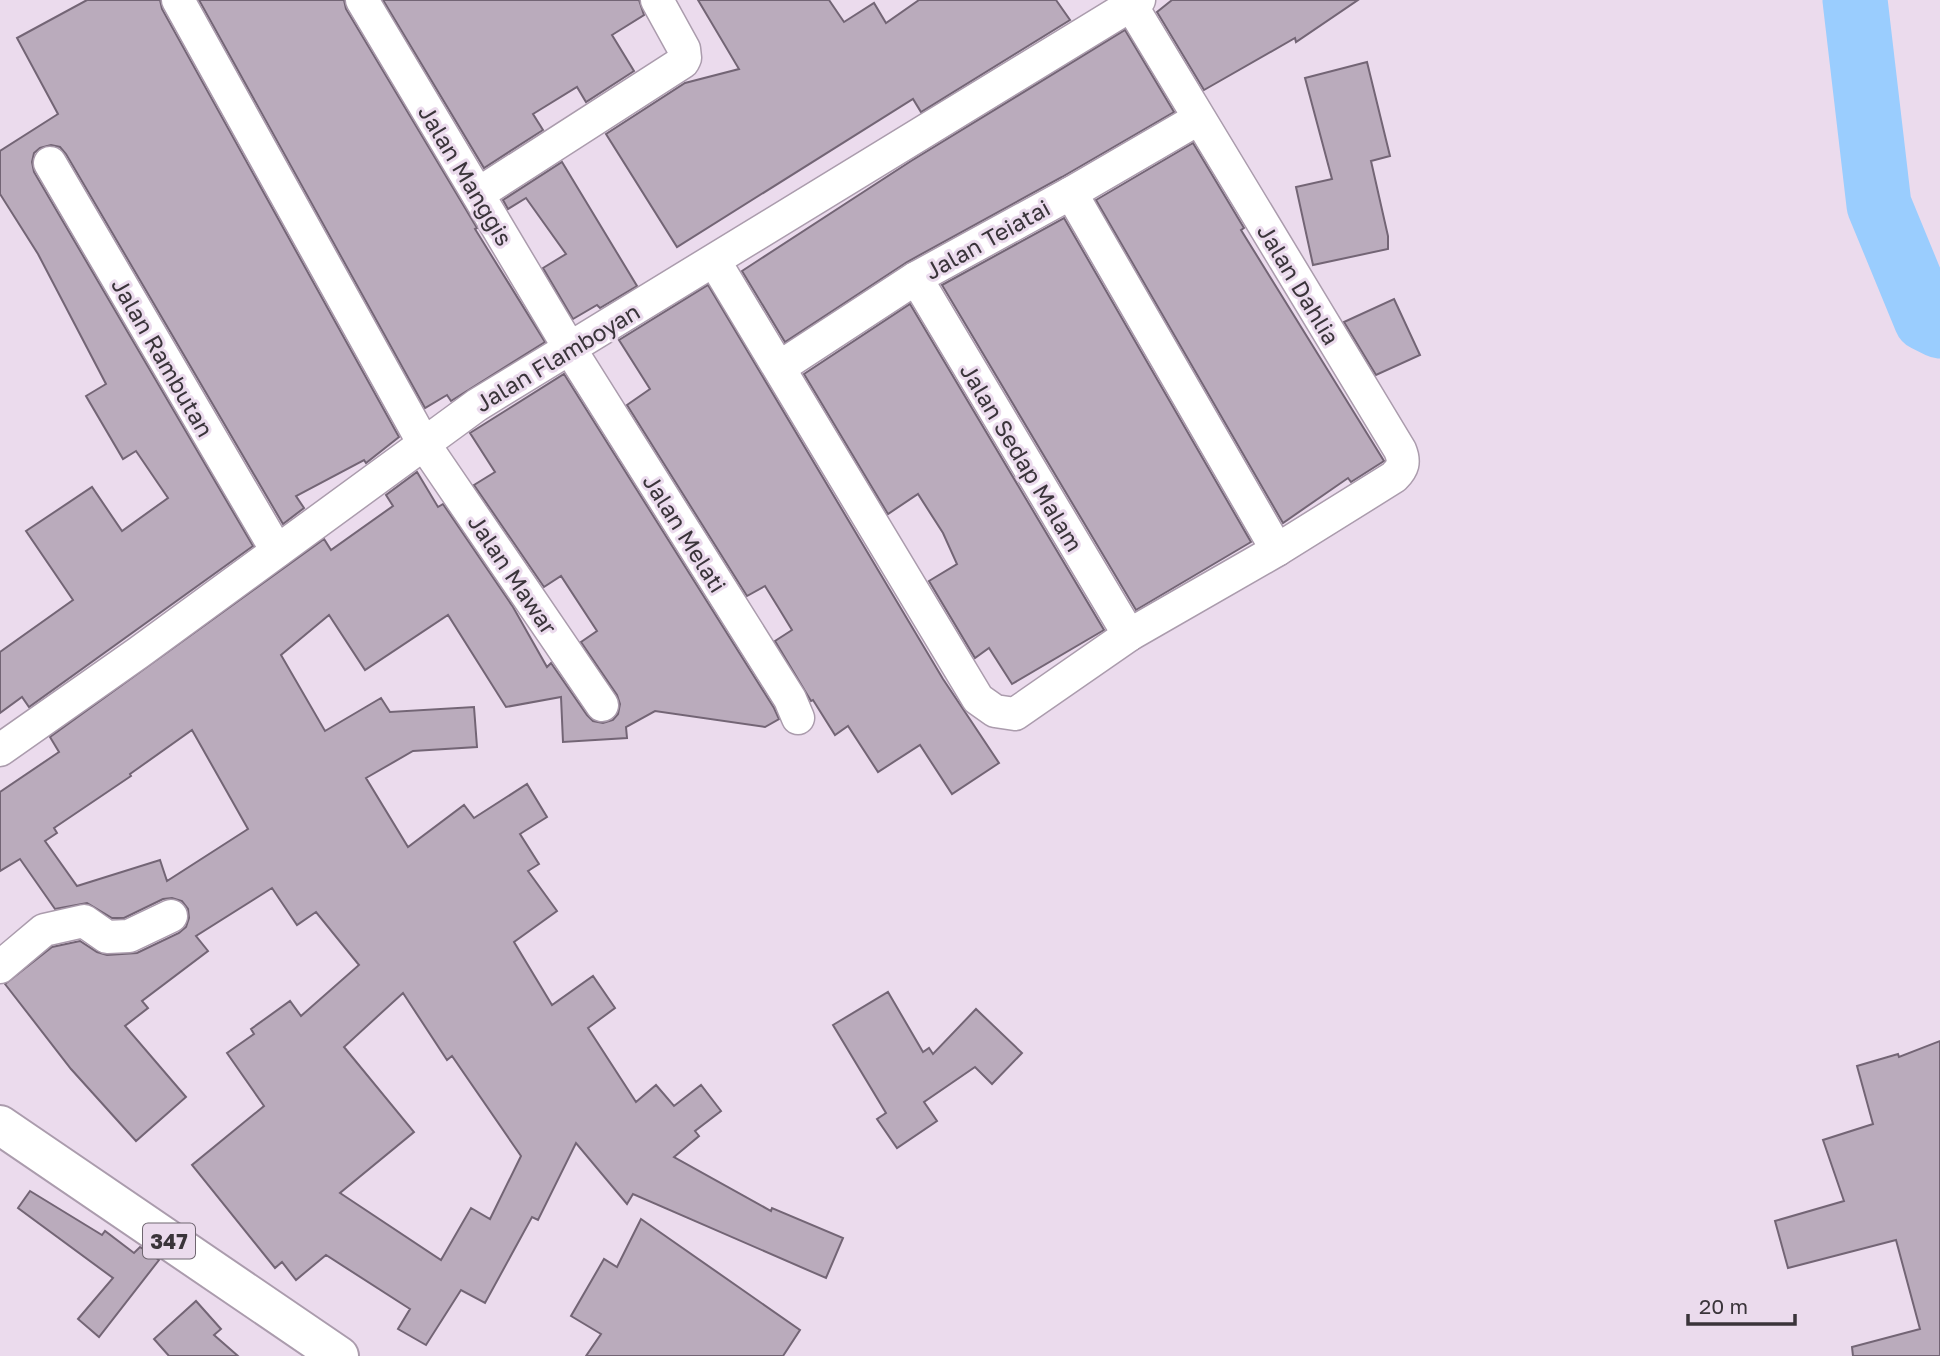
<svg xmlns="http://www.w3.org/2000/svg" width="1940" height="1356" viewBox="0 0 1940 1356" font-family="'Golos Text',sans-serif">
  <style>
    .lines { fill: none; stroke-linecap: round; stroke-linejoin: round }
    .river { stroke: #9acdfe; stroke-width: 65 }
    .building { fill: #baabbc; stroke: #736575; stroke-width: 2; fill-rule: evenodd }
    .street-casing { stroke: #ab9cad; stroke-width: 35 }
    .primary-casing { stroke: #ab9cad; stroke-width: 42 }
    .street { stroke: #fff; stroke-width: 32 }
    .primary { stroke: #fff; stroke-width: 38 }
    .labels { text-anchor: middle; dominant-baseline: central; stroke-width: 6; stroke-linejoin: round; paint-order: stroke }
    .shield { fill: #ebdbed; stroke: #6f6670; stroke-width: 2 }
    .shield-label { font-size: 21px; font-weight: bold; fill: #3a343a }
    .street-label { font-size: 23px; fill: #3a343a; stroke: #ebdbed }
  </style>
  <rect width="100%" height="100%" fill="#ebdbed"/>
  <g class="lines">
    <!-- river -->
    <polyline class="river" points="1855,0 1879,205 1926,319 1940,326"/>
  </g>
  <!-- building -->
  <g class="building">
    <polygon points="87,0 160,0 162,9 399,437 366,463 364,460 296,496 304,508 283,524 66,154 60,147 51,145 40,148 34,153 32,162 34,172 253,546 29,707 22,697 0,713 0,652 73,600 26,531 92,487 122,531 168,498 136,451 123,459 86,396 106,384 38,254 0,194 0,151 58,114 17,38"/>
    <polygon points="199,0 344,0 346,9 477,228 475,229 545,342 451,401 447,395 425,408"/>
    <polygon points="383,0 639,0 644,15 612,35 634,71 586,102 577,87 533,114 543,130 484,168"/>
    <polygon points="698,0 829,0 844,22 874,3 886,23 919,0 1056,0 1070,20 921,112 913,99 677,247 606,134 685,83 739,69"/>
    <polygon points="1172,0 1358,0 1296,42 1295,38 1204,90 1157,12"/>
    <polygon points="1125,30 1174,112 1062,177 907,262 785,342 742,271 911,161"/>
    <polygon points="1367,62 1390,156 1371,161 1388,236 1388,249 1313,265 1296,187 1332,179 1305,78"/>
    <polygon points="1193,143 1244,228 1241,230 1384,461 1351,482 1348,478 1283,523 1096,200"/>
    <polygon points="562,162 637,286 600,308 597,305 573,319 543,268 566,254 526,198 508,209 503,200"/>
    <polygon points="1064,218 1251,542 1136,610 942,285"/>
    <polygon points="708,285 943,679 999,763 952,794 920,745 878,772 848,726 835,735 813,700 811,701 775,641 792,630 778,607 765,586 747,596 627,405 650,389 619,340"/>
    <polygon points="1394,299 1420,355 1376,375 1344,322"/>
    <polygon points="910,304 1104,630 1012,684 989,648 975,658 929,581 957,564 943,533 918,494 888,514 804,374"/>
    <path d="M564,374l210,334 5,11 -14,8 -110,-16 -29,16 1,11 -64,4 -2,-45 -55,10 -58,-92 -83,55 -36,-55 -48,40 44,76 56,-33 9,14 84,-5 3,40 -64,4 -47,27 42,69 56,-42 10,13 53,-34 20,33 -27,17 19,30 -11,7 29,40 -43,31 38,63 41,-29 22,32 -27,20 48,74 20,-17 18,21 27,-21 20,26 -26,20 4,5 -25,21 97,54 1,-3 71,30 -17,40 -193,-84 -6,10 -51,-61 -38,77 -6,-3 -47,86 -24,-13 -35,55 -28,-16 12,-20 -84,-54 -30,25 -14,-18 -7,6 -83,-103 72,-59 -37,-53 27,-19 -3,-5 39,-28 11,15 58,-51 -43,-53 -19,13 -25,-37 -76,48 12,15 -66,50 6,7 -23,18 61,71 -50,44 -65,-72 -66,-85 47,-37 28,-6 17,11 10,3 30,-2 42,-20 7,-6 3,-9 -1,-9 -6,-8 -10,-3 -9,1 -39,19h-12l-25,-15 -32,6 -35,-50 -20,12v-79l59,-40 -9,-15 274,-198 7,11 62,-44 -7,-11 31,-23 21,35 5,-3 70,103 34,60 4,-4 36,52 6,6 10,2 10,-3 5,-6 2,-10 -3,-9 -36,-53 16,-11 -36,-55 -17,11 -70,-102 21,-13 -25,-39zM192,730l56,99 -81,52 -7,-21 -83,26 -32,-45 12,-8 -3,-5 77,-52 -1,-2zM403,993l44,67 5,-4 69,100 -31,63 -19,-11 -30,52 -101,-67 74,-61 -70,-85z"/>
    <polygon points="888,992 923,1052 929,1048 933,1054 976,1009 1022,1053 992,1084 975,1067 924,1102 937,1121 897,1148 877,1119 886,1113 833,1025"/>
    <polygon points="1940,1041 1940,1356 1853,1356 1852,1347 1920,1329 1896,1240 1788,1268 1775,1221 1844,1201 1823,1140 1873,1124 1857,1066 1898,1054 1899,1057"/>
    <polygon points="30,1191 102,1235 105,1231 134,1253 140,1247 159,1260 99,1337 78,1319 113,1278 18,1208"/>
    <polygon points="641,1219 800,1330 783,1356 586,1356 601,1334 571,1316 604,1259 617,1267"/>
    <polygon points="196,1301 221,1329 214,1335 238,1356 169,1356 154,1339"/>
  </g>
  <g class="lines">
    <defs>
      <g id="street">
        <polyline points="178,0 424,444 602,705"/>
        <polyline points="362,0 570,349 790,699 798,718"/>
        <path d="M1128,0l272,450c5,12 3,18 -6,27l-117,73"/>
        <polyline points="50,163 277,551"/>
        <polyline points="478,194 683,62 685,58 684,49 657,0"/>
        <polyline points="715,262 978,699 995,711 1015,714 1129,635 1277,550 1071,193"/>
        <polyline points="916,278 1129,635"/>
        <polyline points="780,367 916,278 1071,193 1198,119"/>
        <polyline points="0,750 138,653 477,405 1139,0"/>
        <polyline points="0,967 44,930 84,921 107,937 129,936 171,916"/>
      </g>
      <polyline id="primary" points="0,1125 339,1356"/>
    </defs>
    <!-- street casing -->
    <use href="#street" class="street-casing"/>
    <!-- primary casing -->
    <use href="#primary" class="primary-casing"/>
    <!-- street -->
    <use href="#street" class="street"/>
    <!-- primary -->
    <use href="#primary" class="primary"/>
  </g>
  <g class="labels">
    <!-- shield labels -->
    <rect class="shield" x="143" y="1223.5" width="52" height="35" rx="5"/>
    <g class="shield-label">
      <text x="169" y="1241">347</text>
    </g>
    <!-- street labels -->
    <g class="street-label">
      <text transform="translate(466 175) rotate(59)">Jalan Manggis</text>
      <text transform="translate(987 239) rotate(-29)">Jalan Teiatai</text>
      <text transform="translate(1299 284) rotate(59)">Jalan Dahlia</text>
      <text transform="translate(163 357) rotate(60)">Jalan Rambutan</text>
      <text transform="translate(557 357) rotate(-31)">Jalan Flamboyan</text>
      <text transform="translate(1022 457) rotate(59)">Jalan Sedap Malam</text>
      <text transform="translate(685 533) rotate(58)">Jalan Melati</text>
      <text transform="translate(513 574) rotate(56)">Jalan Mawar</text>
    </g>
  </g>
  <!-- scale -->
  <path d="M1688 1314v10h107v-10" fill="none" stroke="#3a343a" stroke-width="3.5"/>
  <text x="1699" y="1314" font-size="21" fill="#3a343a" stroke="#ebdbed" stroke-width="5" paint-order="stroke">20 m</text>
</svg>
